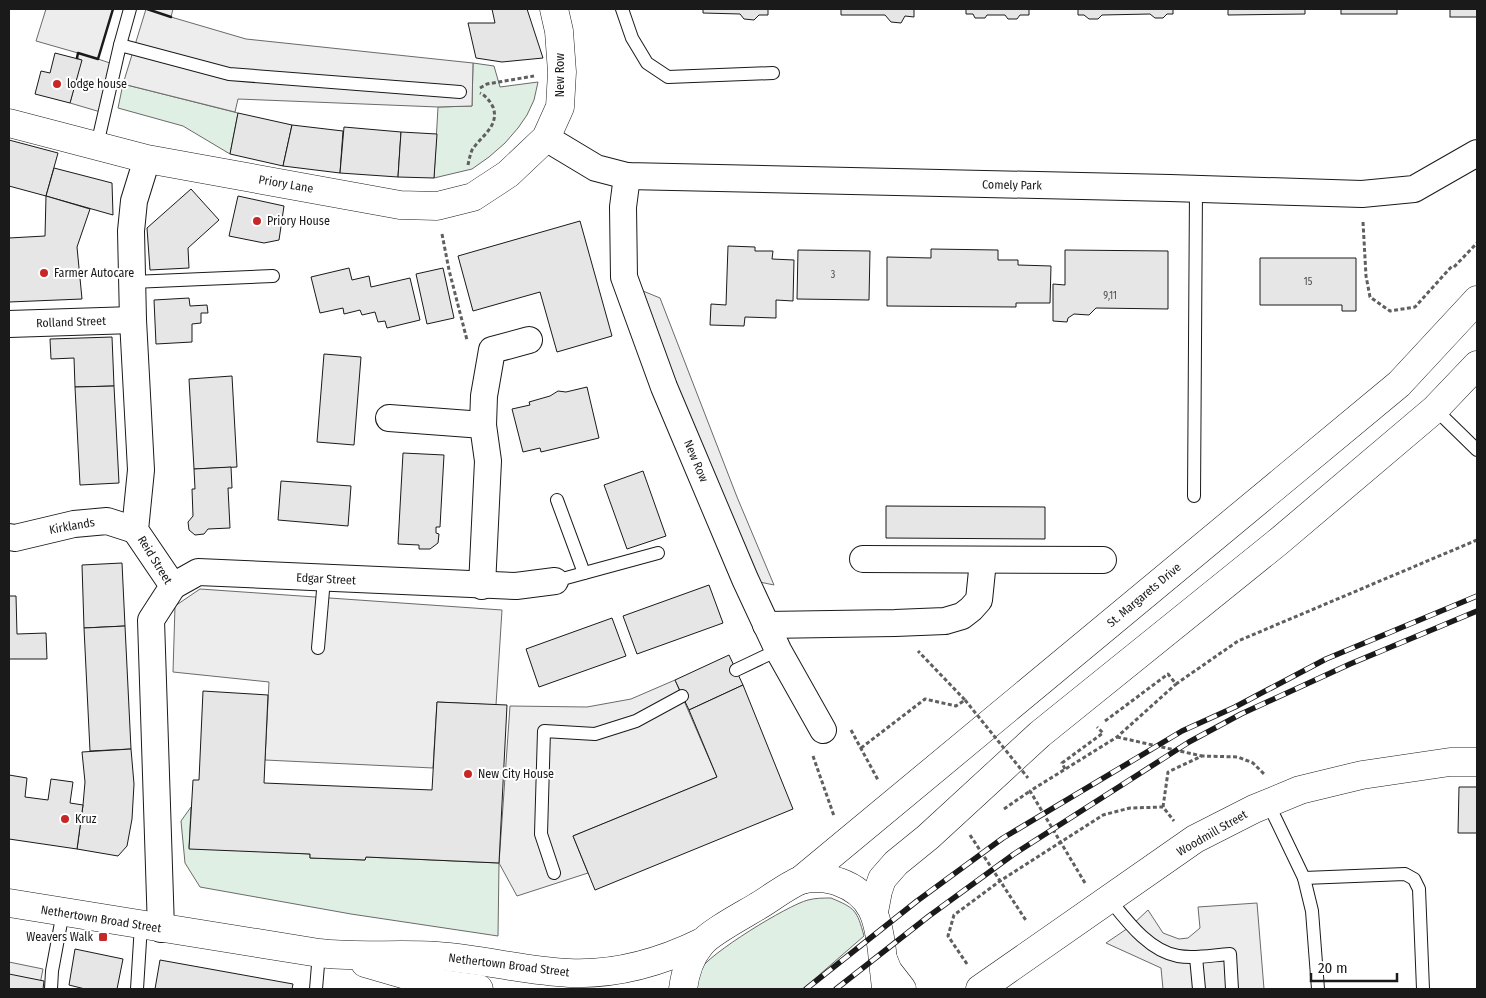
<svg xmlns="http://www.w3.org/2000/svg" width="1486" height="998" viewBox="0 0 1486 998" font-family="'Fira Sans Condensed',sans-serif">
  <style>
    .green { fill: #e0efe3; stroke: #6a6a6a }
    .parking { fill: #ededed; stroke: #6a6a6a }
    .building { fill: #e6e6e6; stroke: #1a1a1a }
    .lines { fill: none; stroke-linecap: round; stroke-linejoin: round }
    .lane-casing { stroke: #1a1a1a; stroke-width: 14 }
    .street-casing { stroke: #1a1a1a; stroke-width: 28 }
    .secondary-casing { stroke: #1a1a1a; stroke-width: 29 }
    .primary-casing { stroke: #1a1a1a; stroke-width: 29 }
    .path { stroke: #5f5f5f; stroke-width: 3; stroke-dasharray: 4 2.5; stroke-linecap: butt }
    .lane { stroke: #fff; stroke-width: 12 }
    .street { stroke: #fff; stroke-width: 26 }
    .secondary { stroke: #fff; stroke-width: 28 }
    .primary { stroke: #fff; stroke-width: 28 }
    .rail-casing { stroke: #1a1a1a; stroke-width: 5.5 }
    .rail { stroke: #fff; stroke-width: 4; stroke-dasharray: 11; stroke-linecap: butt }
    .path-bridge { stroke: #5f5f5f; stroke-width: 3; stroke-dasharray: 4 2.5; stroke-linecap: butt }
    .wall { stroke: #1a1a1a; stroke-width: 2.5 }
    .poi-dot { fill: #c62828; stroke: #fff; stroke-width: 2 }
    .labels { text-anchor: middle; dominant-baseline: central; stroke-width: 4; stroke-linejoin: round; paint-order: stroke }
    .number-label { font-size: 10px; fill: #4d4d4d }
    .street-label { font-size: 12px; fill: #1a1a1a; stroke: #fff }
    .poi-label { font-size: 12px; fill: #1a1a1a; stroke: #fff; text-anchor: start }
  </style>
  <rect width="100%" height="100%" fill="#fff"/>
  <!-- green -->
  <g class="green">
    <polygon points="473,63 494,66 500,87 538,82 534,100 527,115 518,128 505,143 489,157 472,169 434,178 438,107 472,106"/>
    <polygon points="123,84 238,113 230,154 183,126 118,108"/>
    <polygon points="191,807 189,848 310,854 310,858 365,860 366,857 499,863 498,936 351,914 200,887 185,863 181,821"/>
    <path d="M831,898c24,10 26,12 33,38l-61,53h-109c2,-6 3,-13 5,-18 9,-17 89,-66 109,-71 7,-2 16,-2 23,-2z"/>
  </g>
  <!-- parking -->
  <g class="parking">
    <polygon points="46,9 113,9 98,59 116,65 104,113 70,103 81,60 77,58 78,53 36,41"/>
    <polygon points="146,9 173,9 171,17 246,39 473,63 472,106 438,107 238,99 235,112 123,84"/>
    <polygon points="626,284 660,298 737,497 774,585 745,579"/>
    <polygon points="200,589 502,610 496,705 437,702 433,768 265,760 269,682 173,672 175,606"/>
    <polygon points="675,680 717,777 573,836 588,873 517,896 499,863 510,706 587,707 631,699"/>
    <polygon points="1257,903 1264,989 1163,989 1161,968 1106,943 1131,926 1148,910 1163,933 1179,939 1188,938 1200,928 1198,907"/>
    <polygon points="9,962 43,969 40,984 9,978"/>
  </g>
  <!-- building -->
  <g class="building">
    <polygon points="492,9 527,9 543,58 502,62 476,58 468,23 495,23"/>
    <polygon points="703,9 768,9 768,15 759,15 754,20 744,19 740,14 703,13"/>
    <polygon points="841,9 914,9 914,17 905,16 901,23 891,22 885,15 841,15"/>
    <polygon points="966,9 1029,9 1029,15 1020,15 1017,19 1008,19 1005,15 987,15 985,18 975,18 973,14 966,14"/>
    <polygon points="1078,9 1173,9 1173,14 1167,14 1163,18 1155,18 1150,14 1102,15 1098,19 1089,19 1084,15 1078,15"/>
    <polygon points="1228,9 1305,9 1305,14 1228,15"/>
    <rect x="1341" y="9" width="56" height="5"/>
    <rect x="1450" y="9" width="27" height="8"/>
    <polygon points="55,53 82,60 70,103 35,94 41,71 50,73"/>
    <polygon points="238,113 292,125 283,166 230,154"/>
    <polygon points="292,125 343,131 340,173 283,166"/>
    <polygon points="344,127 401,132 398,177 340,173"/>
    <polygon points="401,132 437,134 434,178 398,177"/>
    <polygon points="9,140 58,153 46,196 9,186"/>
    <polygon points="54,168 112,183 113,215 46,196"/>
    <polygon points="191,189 219,220 188,248 189,268 150,270 147,228"/>
    <polygon points="46,196 90,209 77,247 82,299 9,302 9,238 45,236"/>
    <polygon points="238,196 284,206 279,240 264,243 229,236"/>
    <polygon points="580,221 612,336 557,352 540,292 473,311 458,256"/>
    <polygon points="728,246 755,247 755,251 773,251 772,259 794,260 793,301 776,300 776,318 745,317 744,326 710,325 711,304 726,305"/>
    <polygon points="931,249 998,250 998,260 1018,260 1018,265 1051,266 1050,303 1016,303 1016,307 887,306 887,257 931,258"/>
    <polygon points="798,250 870,251 869,300 797,299"/>
    <polygon points="1065,250 1168,251 1168,309 1096,308 1089,315 1074,314 1068,318 1067,322 1053,321 1053,284 1065,285"/>
    <polygon points="1260,258 1356,258 1356,311 1342,311 1342,305 1260,305"/>
    <polygon points="349,268 352,280 369,276 371,287 410,278 420,320 387,328 385,321 378,322 375,312 362,315 360,310 344,314 343,308 320,313 311,277"/>
    <polygon points="443,268 454,318 427,324 416,274"/>
    <polygon points="189,298 190,306 207,305 208,313 201,313 201,323 192,324 192,342 156,344 154,300"/>
    <polygon points="112,337 114,386 75,387 74,358 51,359 50,339"/>
    <polygon points="324,354 361,357 354,445 317,442"/>
    <polygon points="232,376 237,467 194,469 189,379"/>
    <polygon points="114,386 119,483 80,485 75,387"/>
    <polygon points="587,387 599,438 541,452 540,448 523,452 512,409 530,405 529,402 550,396 558,391 566,392"/>
    <polygon points="403,453 444,455 440,527 436,527 436,533 439,534 438,543 430,549 419,549 419,545 398,544"/>
    <polygon points="231,467 232,488 228,488 230,528 208,529 204,534 195,535 189,530 188,522 193,516 192,489 195,489 194,469"/>
    <polygon points="643,471 666,536 627,549 604,485"/>
    <polygon points="281,481 351,486 348,526 278,520"/>
    <polygon points="886,506 1045,507 1045,539 886,538"/>
    <polygon points="122,563 125,626 84,628 82,565"/>
    <polygon points="709,585 723,623 637,654 623,616"/>
    <polygon points="9,596 16,596 17,634 46,633 47,659 9,659"/>
    <polygon points="612,618 626,656 539,687 526,649"/>
    <polygon points="125,626 131,749 90,751 84,628"/>
    <polygon points="729,655 743,685 689,710 675,680"/>
    <polygon points="743,685 793,809 595,890 573,836 717,777 689,710"/>
    <polygon points="203,691 268,695 264,783 432,790 437,702 507,705 499,863 366,857 365,860 310,858 310,854 189,849 193,780 199,780"/>
    <polygon points="131,749 134,784 132,819 127,846 118,856 77,849 83,805 85,782 82,752"/>
    <polygon points="9,775 27,778 25,797 48,800 51,779 73,782 70,803 83,805 77,849 9,839"/>
    <polygon points="1459,787 1477,787 1477,833 1458,833"/>
    <polygon points="75,949 123,959 117,989 85,989 69,985"/>
    <polygon points="160,960 293,984 292,989 155,989"/>
    <polygon points="9,974 44,981 43,989 9,989"/>
  </g>
  <g class="lines">
    <defs>
      <g id="lane">
        <polyline points="622,9 632,38 647,63 668,77 773,73"/>
        <polyline points="120,45 130,9"/>
        <polyline points="97,145 120,45 229,74 460,92"/>
        <polyline points="132,282 273,276"/>
        <polyline points="1435,409 1477,450"/>
        <polyline points="1194,496 1196,189"/>
        <polyline points="557,500 584,573"/>
        <polyline points="555,581 658,553"/>
        <polyline points="318,648 324,579"/>
        <polyline points="736,670 778,650"/>
        <polyline points="1268,803 1304,878 1312,911 1318,989"/>
        <polyline points="554,873 541,834 544,731 595,734 636,721 682,696"/>
        <polyline points="1304,878 1405,874 1414,879 1419,889 1423,989"/>
        <path d="M1110,900c17,21 39,51 68,56 17,3 35,-1 52,-2l2,35"/>
        <polyline points="1196,957 1199,989"/>
        <polyline points="51,989 52,971 63,912"/>
        <polyline points="137,989 141,925"/>
        <polyline points="316,989 319,953"/>
      </g>
      <g id="street">
        <polyline points="546,138 596,168 627,176 1170,188 1362,194 1414,189 1477,153"/>
        <polyline points="147,159 134,201 131,231 133,320 141,470 135,530 173,586 151,620 161,929"/>
        <polyline points="627,176 623,207 624,277 664,387 745,579 778,650 823,730"/>
        <polyline points="9,324 133,320"/>
        <polyline points="389,418 483,425 488,461 482,586"/>
        <polyline points="483,425 484,396 492,350 529,340"/>
        <polyline points="9,537 15,538 74,524 107,521 135,530"/>
        <polyline points="863,559 1103,560"/>
        <polyline points="173,586 198,572 516,586 555,581"/>
        <polyline points="766,625 895,623 945,621 962,616 971,609 979,600 983,561"/>
      </g>
      <g id="secondary">
        <polyline points="9,123 147,159 400,205 437,206 473,197 508,174 546,138 560,107 562,72 559,31 554,9"/>
        <path d="M9,903l310,50c39,5 78,0 118,3 44,3 88,15 132,17 45,2 92,-11 133,-31"/>
        <polyline points="883,959 888,971 902,989"/>
        <polyline points="365,963 434,983 479,989"/>
        <polyline points="980,989 1195,839 1254,809 1300,790 1362,775 1450,762 1477,762"/>
      </g>
      <g id="primary">
        <polyline points="801,880 1399,384 1477,300"/>
        <polyline points="874,912 878,891 882,879 896,863 928,837 1040,734 1278,542 1435,409 1477,365"/>
        <path d="M683,989c2,-16 7,-32 18,-45 8,-11 44,-30 57,-38 12,-7 30,-21 43,-26 10,-3 28,-2 38,2 34,12 39,37 43,69 1,13 3,26 4,38"/>
      </g>
    </defs>
    <!-- lane casing -->
    <use href="#lane" class="lane-casing"/>
    <!-- street casing -->
    <use href="#street" class="street-casing"/>
    <!-- secondary casing -->
    <use href="#secondary" class="secondary-casing"/>
    <!-- primary casing -->
    <use href="#primary" class="primary-casing"/>
    <!-- path -->
    <g class="path">
      <polyline points="480,88 487,84 534,76"/>
      <path d="M468,165c1,-5 2,-10 4,-15 9,-14 28,-24 21,-43 -3,-6 -7,-11 -13,-14"/>
      <polyline points="1363,222 1366,276 1370,297 1390,311 1415,307 1452,266"/>
      <polyline points="442,234 449,270 467,340"/>
      <polyline points="1454,267 1477,243"/>
      <polyline points="1105,721 1168,674 1176,684 1238,641 1477,540"/>
      <polyline points="851,730 878,780"/>
      <polyline points="1117,737 1202,756"/>
      <polyline points="861,748 925,699 956,706 965,700 918,651"/>
      <polyline points="813,756 834,816"/>
      <polyline points="1065,769 1062,763 1103,733 1097,727"/>
      <polyline points="1163,807 1168,772 1202,756 1238,757 1253,763 1265,775"/>
      <polyline points="1004,809 1030,791"/>
      <polyline points="970,835 1027,922"/>
      <polyline points="1085,883 1030,791 1117,737 1176,684"/>
      <polyline points="967,964 948,936 954,915 1000,881 1103,815 1130,808 1163,807 1174,821"/>
    </g>
    <!-- lane -->
    <use href="#lane" class="lane"/>
    <!-- street -->
    <use href="#street" class="street"/>
    <!-- secondary -->
    <use href="#secondary" class="secondary"/>
    <!-- primary -->
    <use href="#primary" class="primary"/>
    <defs>
      <g id="rail">
        <polyline points="806,989 917,901 1003,838 1182,731 1235,707 1326,659 1477,596"/>
        <polyline points="836,989 929,916 1014,854 1189,742 1241,714 1350,664 1477,611"/>
      </g>
    </defs>
    <!-- rail casing -->
    <use href="#rail" class="rail-casing"/>
    <!-- rail -->
    <use href="#rail" class="rail"/>
    <!-- path-bridge -->
    <polyline class="path-bridge" points="965,700 1028,778"/>
    <!-- wall -->
    <g class="wall">
      <polyline points="147,9 171,17"/>
      <polyline points="77,58 78,53 98,59 113,9"/>
    </g>
  </g>
  <!-- markers -->
  <g class="poi-dot">
    <circle cx="57" cy="84" r="5"/>
    <circle cx="257" cy="221" r="5"/>
    <circle cx="44" cy="273" r="5"/>
    <circle cx="468" cy="774" r="5"/>
    <circle cx="65" cy="819" r="5"/>
    <rect x="98" y="932" width="10" height="10" rx="2.5"/>
  </g>
  <g class="labels">
    <!-- number labels -->
    <g class="number-label">
      <text x="833" y="275">3</text>
      <text x="1308" y="282">15</text>
      <text x="1110" y="296">9,11</text>
    </g>
    <!-- street labels -->
    <g class="street-label">
      <text transform="translate(560 75) rotate(-90)">New Row</text>
      <text transform="translate(286 184) rotate(10)">Priory Lane</text>
      <text transform="translate(1012 185) rotate(1)">Comely Park</text>
      <text transform="translate(71 322) rotate(-2)">Rolland Street</text>
      <text transform="translate(696 461) rotate(67)">New Row</text>
      <text transform="translate(72 526) rotate(-10)">Kirklands</text>
      <text transform="translate(155 560) rotate(58)">Reid Street</text>
      <text transform="translate(326 579) rotate(3)">Edgar Street</text>
      <text transform="translate(1144 595) rotate(-40)">St. Margarets Drive</text>
      <text transform="translate(1212 833) rotate(-30)">Woodmill Street</text>
      <text transform="translate(101 919) rotate(9)">Nethertown Broad Street</text>
      <text transform="translate(509 965) rotate(7)">Nethertown Broad Street</text>
    </g>
    <!-- poi labels -->
    <g class="poi-label">
      <text x="67" y="84">lodge house</text>
      <text x="267" y="221">Priory House</text>
      <text x="54" y="273">Farmer Autocare</text>
      <text x="478" y="774">New City House</text>
      <text x="75" y="819">Kruz</text>
      <text x="93" y="937" text-anchor="end">Weavers Walk</text>
    </g>
  </g>
  <!-- border -->
  <rect width="1486" height="998" fill="none" stroke="#1a1a1a" stroke-width="20"/>
  <!-- scale -->
  <path d="M1311 973v8h86v-8" fill="none" stroke="#1a1a1a" stroke-width="2.5"/>
  <text x="1318" y="973" font-size="15" fill="#1a1a1a" stroke="#ffffff" stroke-width="4" paint-order="stroke">20 m</text>
</svg>
